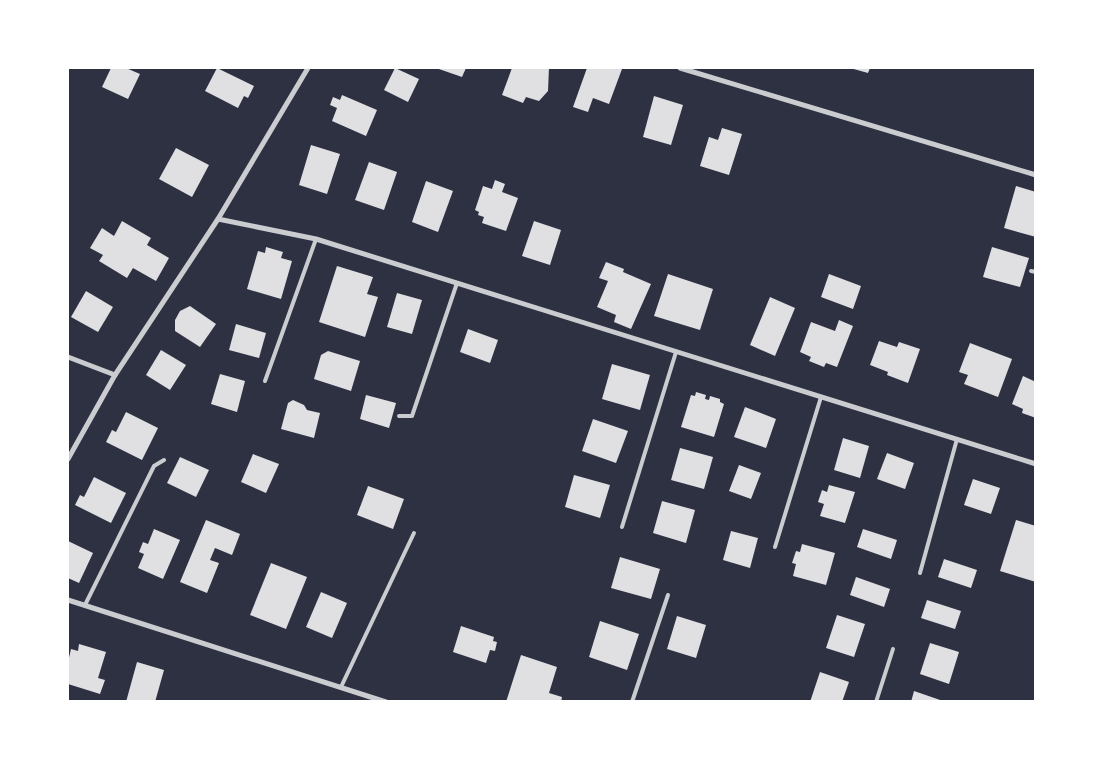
<svg xmlns="http://www.w3.org/2000/svg" width="1103" height="769" viewBox="0 0 1103 769" font-family="Ubuntu,sans-serif">
  <style>
    .building { fill: #e0e0e3 }
    .lines { fill: none; stroke-linecap: round; stroke-linejoin: round }
    .service { stroke: #caccd0; stroke-width: 4 }
    .minor { stroke: #caccd0; stroke-width: 5 }
  </style>
  <rect width="100%" height="100%" fill="#2d3142"/>
  <!-- building -->
  <g class="building">
    <polygon points="111,68 126,68 140,74 128,99 102,87"/>
    <polygon points="217,68 254,86 248,98 244,96 238,108 205,91"/>
    <polygon points="395,68 419,79 408,102 384,90"/>
    <polygon points="436,68 466,68 462,77"/>
    <polygon points="512,68 549,68 548,91 539,101 526,97 523,103 502,95"/>
    <polygon points="587,68 616,68 622,69 609,104 593,98 588,112 573,107"/>
    <polygon points="850,68 870,68 868,73"/>
    <polygon points="342,95 377,110 366,136 332,121 337,108 330,105 333,97 340,100"/>
    <polygon points="654,96 683,105 671,145 643,137"/>
    <polygon points="722,128 742,134 729,175 700,166 709,137 718,140"/>
    <polygon points="311,145 340,154 327,194 299,185"/>
    <polygon points="176,148 209,165 192,197 159,179"/>
    <polygon points="369,162 397,172 384,210 355,200"/>
    <polygon points="495,180 505,184 502,192 518,198 506,231 482,223 484,217 478,215 479,212 475,210 483,186 492,189"/>
    <polygon points="426,181 453,191 438,232 412,222"/>
    <polygon points="1016,186 1036,192 1036,237 1004,228"/>
    <polygon points="122,221 151,238 147,245 169,258 156,281 133,268 127,278 99,261 103,255 90,248 102,228 114,236"/>
    <polygon points="534,221 561,230 550,265 522,256"/>
    <polygon points="266,247 283,252 281,258 292,261 281,299 247,289 258,251 265,253"/>
    <polygon points="992,247 1029,258 1020,287 983,277"/>
    <polygon points="606,262 624,269 623,272 651,284 631,329 614,322 616,315 597,307 608,281 599,278"/>
    <polygon points="337,266 373,277 367,294 378,297 365,337 319,322"/>
    <polygon points="668,274 713,289 700,330 654,316"/>
    <polygon points="829,274 861,286 853,309 821,297"/>
    <polygon points="86,291 113,307 98,332 71,317"/>
    <polygon points="397,293 422,300 412,334 387,327"/>
    <polygon points="770,297 795,308 775,356 750,345"/>
    <polygon points="190,306 216,324 200,347 175,331 175,320 180,311"/>
    <polygon points="839,320 853,326 837,367 826,363 824,367 809,361 811,357 800,352 811,322 835,331"/>
    <polygon points="236,324 266,333 259,358 229,350"/>
    <polygon points="468,329 498,340 490,363 460,352"/>
    <polygon points="879,341 897,347 899,342 920,349 908,383 887,375 888,372 870,365"/>
    <polygon points="970,343 1012,359 998,397 964,384 968,375 959,372"/>
    <polygon points="161,350 186,365 170,390 146,375"/>
    <polygon points="328,351 360,361 351,391 314,379 321,355"/>
    <polygon points="612,364 650,375 640,410 602,399"/>
    <polygon points="220,374 245,381 237,412 211,404"/>
    <polygon points="1023,376 1036,382 1036,418 1022,413 1023,409 1012,404"/>
    <polygon points="696,392 706,395 705,399 709,400 710,396 720,399 720,402 724,404 714,437 681,427 691,395 695,396"/>
    <polygon points="366,395 396,403 389,428 360,419"/>
    <polygon points="293,400 304,405 307,410 320,413 314,438 281,429 288,403"/>
    <polygon points="745,407 776,419 766,448 734,437"/>
    <polygon points="126,412 158,428 142,460 106,442 112,430 116,432"/>
    <polygon points="593,419 628,431 616,463 582,451"/>
    <polygon points="843,438 869,446 860,478 834,470"/>
    <polygon points="680,448 713,457 704,489 671,480"/>
    <polygon points="887,453 914,463 905,489 877,479"/>
    <polygon points="253,454 279,464 266,493 241,482"/>
    <polygon points="180,457 209,470 196,497 167,483"/>
    <polygon points="739,465 761,473 751,499 729,491"/>
    <polygon points="574,475 610,485 600,518 565,507"/>
    <polygon points="94,477 126,493 111,523 75,505 80,495 84,497"/>
    <polygon points="973,479 1000,488 991,514 964,505"/>
    <polygon points="829,485 855,492 845,523 820,516 824,504 818,502 822,490 827,492"/>
    <polygon points="368,486 404,499 393,529 357,515"/>
    <polygon points="662,501 695,510 686,543 653,533"/>
    <polygon points="206,520 240,534 232,555 215,548 210,560 219,563 207,593 180,582"/>
    <polygon points="1016,520 1036,526 1036,582 1000,571"/>
    <polygon points="154,529 180,540 163,579 138,568 144,554 139,552 143,542 148,544"/>
    <polygon points="863,529 897,540 891,559 857,547"/>
    <polygon points="731,531 758,538 750,568 723,560"/>
    <polygon points="68,541 93,553 79,583 68,578"/>
    <polygon points="802,544 835,553 826,585 793,576 796,564 792,563 796,551 800,552"/>
    <polygon points="620,557 660,569 651,599 611,588"/>
    <polygon points="944,559 977,570 971,588 938,577"/>
    <polygon points="271,563 307,577 286,629 250,615"/>
    <polygon points="856,577 890,589 884,607 850,595"/>
    <polygon points="321,592 347,603 332,638 306,627"/>
    <polygon points="927,600 961,611 955,629 921,618"/>
    <polygon points="837,615 865,624 854,657 826,648"/>
    <polygon points="677,616 706,625 696,658 667,649"/>
    <polygon points="600,621 639,634 627,670 589,657"/>
    <polygon points="461,626 494,637 493,641 497,642 495,651 490,650 486,663 453,652"/>
    <polygon points="930,643 959,652 949,684 920,674"/>
    <polygon points="79,644 106,652 98,678 105,680 100,694 68,684 68,662 71,649 78,651"/>
    <polygon points="521,655 557,667 549,693 562,697 561,702 506,702"/>
    <polygon points="137,662 164,670 155,702 126,702"/>
    <polygon points="820,672 849,682 842,702 810,702"/>
    <polygon points="914,691 943,701 943,702 911,702"/>
  </g>
  <g class="lines">
    <!-- service -->
    <g class="service">
      <polyline points="1031,271 1036,272"/>
      <polyline points="265,381 316,239"/>
      <polyline points="399,416 412,416 457,283"/>
      <polyline points="622,527 676,352"/>
      <polyline points="775,547 821,397"/>
      <polyline points="920,573 957,439"/>
      <polyline points="85,605 154,466 164,460"/>
      <polyline points="341,687 414,533"/>
      <polyline points="632,702 668,595"/>
      <polyline points="876,702 893,649"/>
    </g>
    <!-- minor -->
    <g class="minor">
      <polyline points="680,68 1036,175"/>
      <polyline points="218,219 316,239 1036,464"/>
      <polyline points="68,357 115,375"/>
      <polyline points="68,459 115,375 218,219 308,68"/>
      <polyline points="68,600 386,702"/>
    </g>
  </g>
  <!-- border -->
  <rect width="1103" height="769" fill="none" stroke="#ffffff" stroke-width="138"/>
</svg>
